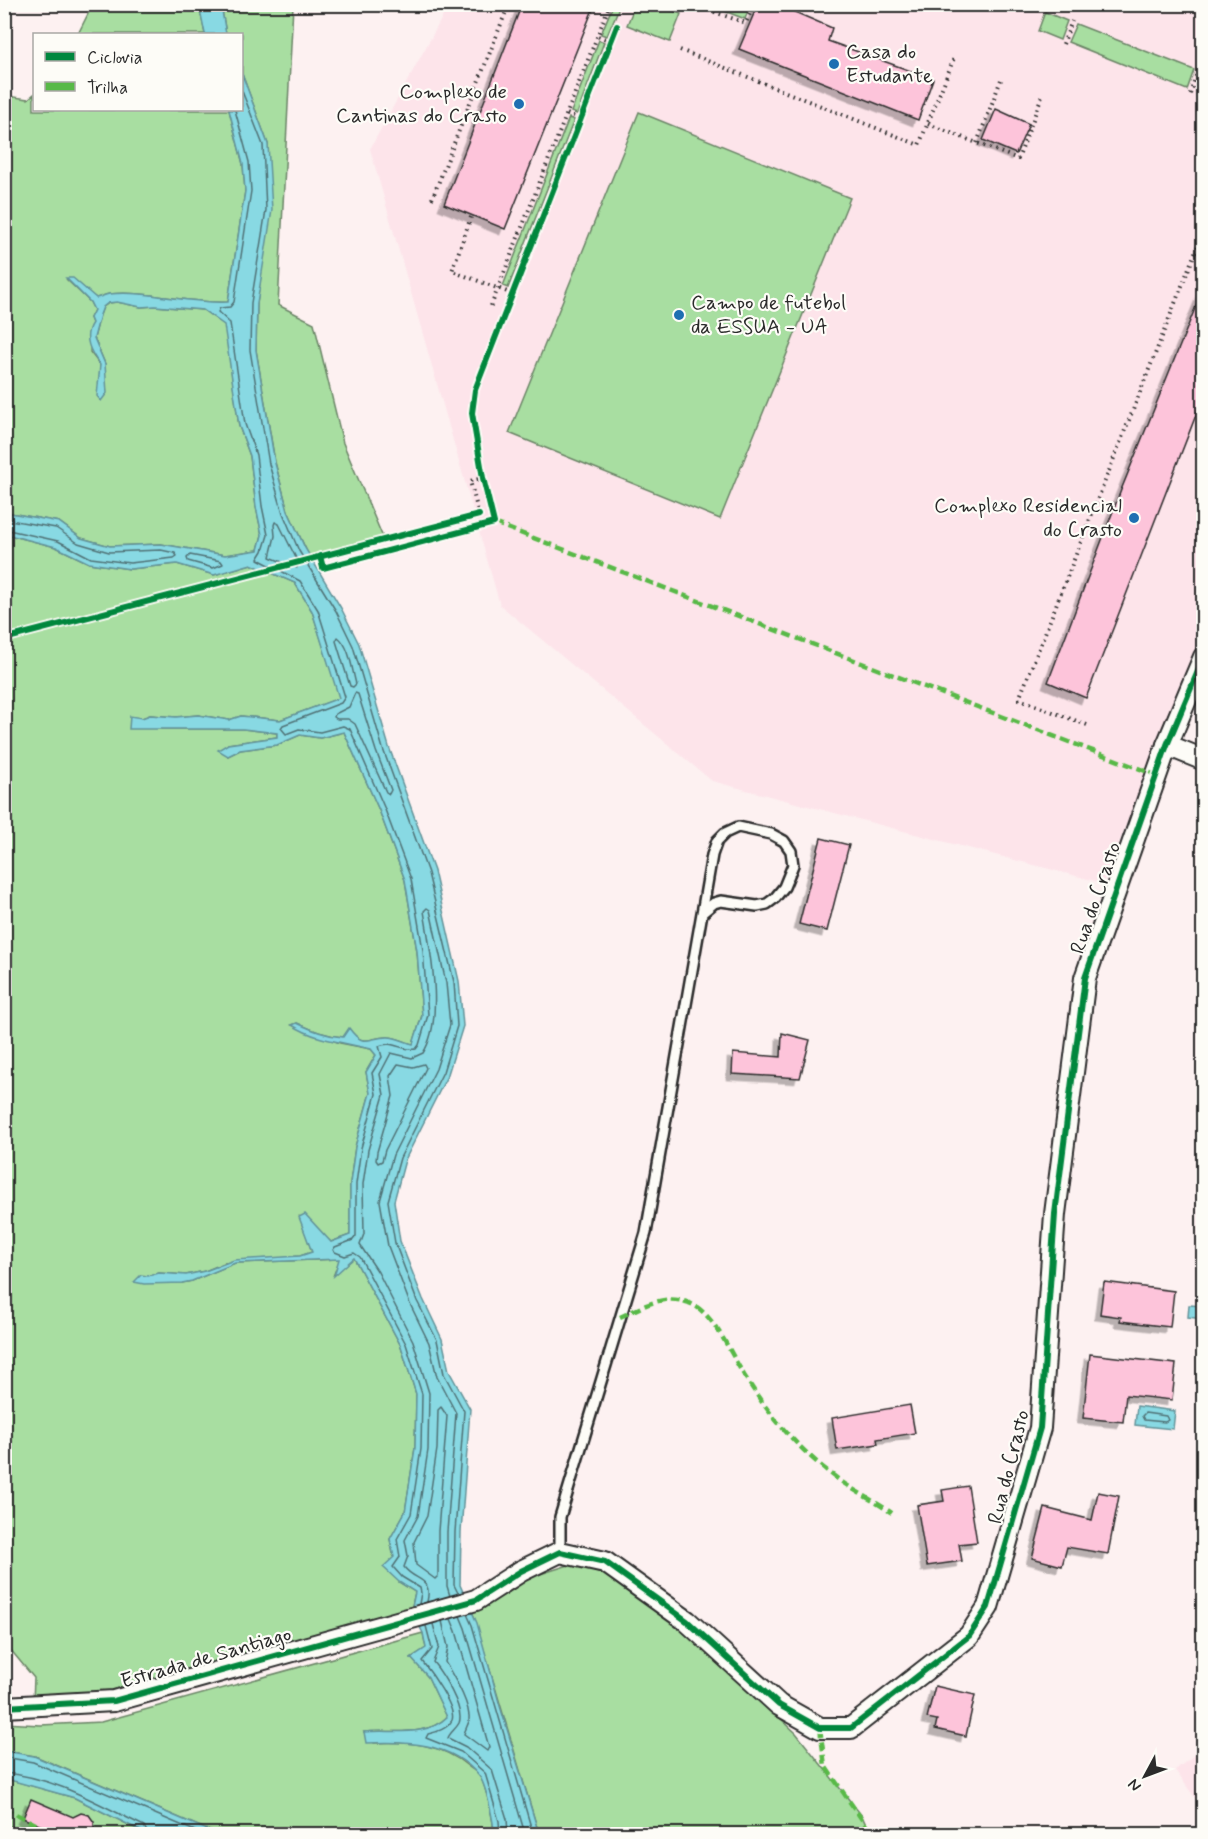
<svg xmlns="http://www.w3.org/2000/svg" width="1208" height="1839" viewBox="0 0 1208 1839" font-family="Mynerve,sans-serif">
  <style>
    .built { fill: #fde4ea }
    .green { fill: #a8dea1; stroke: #6a8466; stroke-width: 1.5 }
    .water { fill: #88d9e3; stroke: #639399; stroke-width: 1.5 }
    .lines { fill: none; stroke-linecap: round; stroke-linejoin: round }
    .shore { stroke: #507175; stroke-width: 1.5 }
    .building { fill: #fdc4da; stroke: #2b2b2b; stroke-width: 1.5; filter: url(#shadow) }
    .lane-casing { stroke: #2b2b2b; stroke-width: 14 }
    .street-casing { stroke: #2b2b2b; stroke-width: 24 }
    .path { stroke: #2b2b2b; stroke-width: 4; stroke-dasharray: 1.5 4.5; stroke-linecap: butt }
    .lane { stroke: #fdfcf7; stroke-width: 9 }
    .street { stroke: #fdfcf7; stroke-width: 20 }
    .quiet { stroke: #58b947; stroke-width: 4.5; stroke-dasharray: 9 4.5; stroke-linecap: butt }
    .cycleway-casing { stroke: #fdfcf7; stroke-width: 10 }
    .cycleway { stroke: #00873e; stroke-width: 6 }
    .poi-dot { fill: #1f6fb2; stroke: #fdfcf7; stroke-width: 2 }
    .labels { text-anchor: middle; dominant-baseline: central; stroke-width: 4.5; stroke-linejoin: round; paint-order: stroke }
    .poi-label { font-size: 21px; fill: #2b2b2b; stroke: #fdfcf7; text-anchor: start }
    .street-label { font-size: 21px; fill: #2b2b2b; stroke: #fdfcf7 }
  </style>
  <defs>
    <filter id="shadow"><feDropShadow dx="-5.5" dy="5.5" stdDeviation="0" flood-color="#0004"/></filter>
  </defs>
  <rect width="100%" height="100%" fill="#fdf1f1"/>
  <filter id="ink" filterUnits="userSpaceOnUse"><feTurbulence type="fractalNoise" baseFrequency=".0167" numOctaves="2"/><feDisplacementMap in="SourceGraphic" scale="12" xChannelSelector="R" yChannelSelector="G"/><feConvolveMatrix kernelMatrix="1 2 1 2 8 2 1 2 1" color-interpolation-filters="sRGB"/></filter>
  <g filter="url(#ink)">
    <!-- built -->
    <g class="built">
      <polygon points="449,5 1203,5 1203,631 1103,883 712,781 500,605 370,149"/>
      <polygon points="1203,1749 1203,1809 1175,1770"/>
    </g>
    <!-- green -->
    <g class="green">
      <polygon points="93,4 199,5 205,34 78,34"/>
      <polygon points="221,5 293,5 278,305 314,323 343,443 384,540 309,556 288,511 275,462 256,350 257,304 263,260 268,144 242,74 242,34 226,34"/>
      <polygon points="613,5 620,5 607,36 601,34"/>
      <polygon points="635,5 657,5 681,14 670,42 627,25"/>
      <polygon points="709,5 750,5 745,19"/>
      <polygon points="1045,12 1067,21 1060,40 1038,31"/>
      <polygon points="1076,24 1194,70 1187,90 1068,42"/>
      <polygon points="599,40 604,42 577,114 571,112"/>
      <path d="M34,94v16h195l14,54 2,27 -17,111c-40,2 -80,-12 -119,-8 -5,1 -8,3 -13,4l-30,-19 24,23 4,8 -4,8 2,5 -2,29 10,13 1,5 4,-6 -11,-26 6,-23 3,-8 6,-4 8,-1 24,5 14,-1 48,4 22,15 14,101 11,30 6,51 6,28 -4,15 -33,5 -64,-11 -51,2 -29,-8 -22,-16 -54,-10 -1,-410 4,-6 20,3z"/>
      <polygon points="639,112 850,198 720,519 509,433"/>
      <polygon points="569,118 574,120 508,288 503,286"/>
      <path d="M5,534l51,13 33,16 41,6 47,-5 37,11 37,-11 44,19 17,28 28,87 -60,22 -39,-4 -12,4 -31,-5 -22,2 -26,-2 -8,3 19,11h82l34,4v4l-49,7v12l12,-6 37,-5 23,-10 20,3 24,-6 35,78 26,70 12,71 5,64 -9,30c-7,-3 -17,-8 -24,-8 -20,-1 -25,12 -40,-8l-5,8c-18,-1 -32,-7 -47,-14l-5,2 48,18 31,6 5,6 -10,17 4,21 -15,54 -5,36v52l-19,7 -31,-25 12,35 -12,4 -76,7 -19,8 -19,4 -27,-2 -24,9 47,1 10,-2 43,-18 105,-4 -6,15 20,-16 47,88 15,48 -1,54 -10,64 -15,27 9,43 16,10 -4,19 -294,84 -84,7 1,-24 -29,-35 -1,-33 4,-32 -4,-53z"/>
      <polygon points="575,1563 614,1578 687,1631 796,1733 862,1816 870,1834 539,1834 472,1610 534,1576"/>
      <path d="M423,1633l3,15 -15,10 17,19 19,40c-22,21 -56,12 -83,15l10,11c34,-2 69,1 95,24 4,3 9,6 11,9 6,10 14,47 14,58h-277l-182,-78 -30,-5 -1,-28 37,2 60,-3z"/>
      <polygon points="4,1778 75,1798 147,1834 26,1834 5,1824"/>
    </g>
    <!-- water -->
    <g class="water">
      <polygon points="199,5 221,5 226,34 205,34"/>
      <path d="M242,74l26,70 4,66 -15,94 -1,46 19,113 13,48 17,37 36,60 18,36 30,103 45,124 25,110 4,45 -15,48 -43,86 -11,41 6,40 23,58 19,40 7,32 21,38 -9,123 -1,53 17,38 23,83 39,128h-45c0,-11 -8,-50 -15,-58 -27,-34 -74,-35 -113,-33l-2,-11c27,-3 62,6 83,-15l-19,-40 -17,-19 15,-10 -3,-15 -12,-22 4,-19 -16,-10 -16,-15 11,-10 -4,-18 15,-27 10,-64 1,-54 -15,-48 -47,-88 -20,18 5,-17 -104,4 -43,18 -10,2 -38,1 -10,-2 7,-7 7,1 11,-3 27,2 19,-4 29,-11 66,-4 12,-4 -13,-35 6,-3 26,28 19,-7v-52l5,-36 15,-54 -4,-21 10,-17 -5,-6c-28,-7 -54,-8 -79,-24l5,-2c15,7 29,13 46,14l6,-9c15,21 19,9 39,9 8,0 17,5 25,7l9,-28 -5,-65 -12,-71 -26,-70 -35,-78 -24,6 -20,-3 -23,10 -37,5 -12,6 -10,-6 10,-6 49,-7v-4l-34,-4h-114l1,-13 12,2 8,-3 26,2 22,-2 31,5 12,-4 39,4 59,-22 -27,-87 -17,-28 -44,-19 -37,11 -37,-11 -47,5 -41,-6 -33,-16 -51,-13v-22l54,10 22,16 29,8 51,-2 64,11 33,-5 4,-15 -6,-28 -6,-51 -11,-30 -15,-101 -21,-15 -48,-4 -14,1 -24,-5 -9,1 -5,4 -3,8 -6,23 11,26 2,29 -6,8 -4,-5 3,-31c-9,-12 -18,-27 -8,-42l-2,-5 4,-8 -4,-8 -24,-24h7l23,20c5,-1 8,-3 13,-4 39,-4 79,10 119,8l17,-111 -2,-27 -14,-54h13z"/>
      <polygon points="1189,1305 1203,1306 1203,1319 1188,1317"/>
      <polygon points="1137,1406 1175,1411 1173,1429 1135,1425"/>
      <polygon points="5,1751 34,1756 217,1834 147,1834 75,1798 6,1779"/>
    </g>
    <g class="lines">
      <!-- shore -->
      <g class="shore">
        <polyline points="242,91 263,145 266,210 251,303 250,350 269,464 283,513 299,551 336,611 353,646 383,749 428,873 454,982 457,1026 443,1072 400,1158 388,1201 395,1243 417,1301 437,1340 444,1374 464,1411 455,1532 454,1585 458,1593"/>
        <path d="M235,110l14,52 2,29 -17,111 -4,5 -10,1 -2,4 12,11 15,101 11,31 6,51 6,29 -5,16 -5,8 42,22 18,29 27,87 -4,6 -58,22 -2,3 5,6 13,-5 21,3 23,-6 7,3 34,78 27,72 12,71 5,65 -9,30 -3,4c-14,2 -24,-9 -37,-3l3,11 -10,16 4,21 -15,54 -5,36v52l-3,4 -18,7 -2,3 2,2 10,4 9,-3 6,4 46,87 16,50 -1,55 -10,65 -14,25 3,18 -7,10 9,10 18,11 1,5 -2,11"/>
        <polyline points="4,519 56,528 78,543 109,552 161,550 175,553 177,556 174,558 130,563 91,558 58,541 4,529"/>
        <polygon points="275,522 279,524 299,564 297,568 270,557 275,536 274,525"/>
        <polygon points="190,555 221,561 223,564 213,568 188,561 187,558"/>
        <path d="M338,637c12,9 14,33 18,47l-3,3 -3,-1 -14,-45z"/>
        <polygon points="355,693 358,694 376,751 391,790 389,794 386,792 355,724 348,719 337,719 334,717 335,714 349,707"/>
        <polygon points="398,1064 413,1067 424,1064 426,1068 385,1150 382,1161 378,1163 376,1160 377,1152 393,1096 390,1076"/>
        <polygon points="441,1407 447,1416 438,1531 438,1576 435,1579 416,1565 414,1542 427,1516 437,1449 438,1410"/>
        <polygon points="1145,1413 1166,1416 1168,1420 1165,1422 1144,1420 1142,1416"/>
        <path d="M427,1602c6,-26 -12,-20 -23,-35l4,-11 -3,-16 13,-24 10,-66 1,-57 -16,-52 -35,-69 -18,-27 4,-11 -1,-50 5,-34 16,-55 -4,-21 11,-21 21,5 11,-5c22,-34 7,-104 1,-142l3,-3 3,2 16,73 4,42 -14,44 -43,86 -13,46 8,45 22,58 19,39 8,34 19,36 -9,119v54l3,10"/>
        <polyline points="467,1614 472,1625 533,1834"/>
        <polyline points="460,1616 465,1628 525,1834"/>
        <path d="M442,1621l6,26 -3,15c8,14 26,42 24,59 -1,4 -4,9 -5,13l23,17 2,-4 -33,-116 -5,-12"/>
        <path d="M433,1624l6,23 -6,15c9,11 32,47 26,61 -3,6 -9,9 -11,15l18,9 26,23 15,49 1,15"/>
        <path d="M426,1626l6,23 -10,12c7,9 35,47 30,59 -4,9 -16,12 -24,14l-2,4 35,14 24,21 14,48 1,13"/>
        <polyline points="4,1757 33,1762 202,1834"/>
        <path d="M4,1773c51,4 96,32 140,53l4,8"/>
      </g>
    </g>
    <!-- building -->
    <g class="building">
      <polygon points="522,4 595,4 505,229 444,204"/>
      <polygon points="758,4 776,4 832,28 828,41 933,79 918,120 739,49"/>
      <polygon points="996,109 1029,124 1016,154 983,140"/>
      <polygon points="1203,289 1203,397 1086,698 1048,682 1121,490"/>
      <polygon points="821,838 849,845 827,931 799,924"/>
      <polygon points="782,1033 810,1040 800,1078 732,1074 733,1053 781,1057"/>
      <polygon points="1104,1282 1174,1291 1170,1327 1120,1321 1121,1317 1100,1314"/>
      <polygon points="1090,1354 1176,1364 1172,1400 1126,1395 1123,1422 1083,1418"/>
      <polygon points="910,1405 915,1433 877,1439 878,1444 837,1450 832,1418"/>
      <polygon points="968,1486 977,1542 959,1544 962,1561 927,1566 917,1505 944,1501 942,1490"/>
      <polygon points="1098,1492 1119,1496 1108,1554 1067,1547 1062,1566 1032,1558 1045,1508 1092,1520"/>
      <polygon points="935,1686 975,1695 966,1736 935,1729 937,1720 927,1718"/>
      <polygon points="31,1799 73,1817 81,1813 89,1815 94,1822 94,1834 60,1834 23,1818"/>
    </g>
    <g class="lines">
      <defs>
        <polyline id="lane" points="560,1552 560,1517 646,1233 702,913 712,855 717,841 725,833 738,827 771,834 784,841 791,851 793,865 784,887 775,898 767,904 757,906 721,901 714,903 702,913"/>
        <g id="street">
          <polyline points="1167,745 1204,760"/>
          <polyline points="4,1707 114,1701 476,1600 521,1571 560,1552 605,1562 687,1621 779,1705 820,1728 851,1728 969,1636 988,1607 1040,1428 1055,1214 1085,978 1167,745 1204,657"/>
        </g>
      </defs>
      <!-- lane casing -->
      <use href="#lane" class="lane-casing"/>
      <!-- street casing -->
      <use href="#street" class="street-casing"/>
      <!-- path -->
      <g class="path">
        <polyline points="697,6 746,23 754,4"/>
        <polyline points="598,36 611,41"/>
        <polyline points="1063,44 1072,21"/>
        <polyline points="680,50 919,145 954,58"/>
        <polyline points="1190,94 1198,70"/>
        <polyline points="567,114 580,120"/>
        <polyline points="928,124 1018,159 1043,93"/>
        <polyline points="977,143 1002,77"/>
        <polyline points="432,199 509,4"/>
        <polyline points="471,217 452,271 513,294"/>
        <polyline points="491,306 610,4"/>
        <polyline points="479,515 470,481 483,478"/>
        <polyline points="1087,725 1019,699 1204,230"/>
      </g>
      <!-- lane -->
      <use href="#lane" class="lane"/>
      <!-- street -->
      <use href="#street" class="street"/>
      <!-- quiet -->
      <g class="quiet">
        <polyline points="494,523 1156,775"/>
        <path d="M620,1317c22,-10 44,-24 69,-14 23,8 40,47 52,67 26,44 59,82 101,112 16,11 34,20 50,31"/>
        <polyline points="820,1728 825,1766 872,1834"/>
        <polyline points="4,1808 55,1834"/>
        <polyline points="110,1834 119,1834"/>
      </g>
      <defs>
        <g id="cycleway">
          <polyline points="320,556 323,568 494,523 483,478 472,413 475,390 617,26"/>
          <polyline points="4,639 479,515"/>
          <polyline points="4,1707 114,1701 476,1600 521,1571 560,1552 605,1562 687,1621 779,1705 820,1728 851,1728 969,1636 988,1607 1040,1428 1055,1214 1085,978 1167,745 1204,657"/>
        </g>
      </defs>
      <!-- cycleway casing -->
      <use href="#cycleway" class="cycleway-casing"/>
      <!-- cycleway -->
      <use href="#cycleway" class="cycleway"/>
    </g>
  </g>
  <!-- markers -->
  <g class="poi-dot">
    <circle cx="834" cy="64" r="6"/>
    <circle cx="519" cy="104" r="6"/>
    <circle cx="679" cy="315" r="6"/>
    <circle cx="1134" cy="518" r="6"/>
  </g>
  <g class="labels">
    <!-- poi labels -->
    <g class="poi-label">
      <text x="846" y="52">Casa do<tspan x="846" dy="24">Estudante</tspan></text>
      <text x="507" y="92" text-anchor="end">Complexo de<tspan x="507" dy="24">Cantinas do Crasto</tspan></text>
      <text x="691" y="303">Campo de futebol<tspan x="691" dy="24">da ESSUA - UA</tspan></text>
      <text x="1122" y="506" text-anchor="end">Complexo Residencial<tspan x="1122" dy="24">do Crasto</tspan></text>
    </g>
    <!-- street labels -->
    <g class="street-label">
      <text transform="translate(1096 898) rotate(-71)">Rua do Crasto</text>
      <text transform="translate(1009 1467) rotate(-76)">Rua do Crasto</text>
      <text transform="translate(206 1658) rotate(-16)">Estrada de Santiago</text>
    </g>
  </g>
  <!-- margin -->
  <rect width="1208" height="1839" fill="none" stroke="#fdfcf7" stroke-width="24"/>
  <rect x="12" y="12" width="1184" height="1815" fill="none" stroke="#2b2b2b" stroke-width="2" filter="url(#ink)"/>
  <!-- legend -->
  <rect x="33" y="33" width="210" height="78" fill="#fdfcf7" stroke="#a9a8a5" stroke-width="1.5"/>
  <rect x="45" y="52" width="30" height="9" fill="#00873e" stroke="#a9a8a5" stroke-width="1.5"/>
  <text x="87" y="63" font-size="18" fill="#2b2b2b">Ciclovia</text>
  <rect x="45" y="82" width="30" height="9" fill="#58b947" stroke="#a9a8a5" stroke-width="1.5"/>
  <text x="87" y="93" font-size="18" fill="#2b2b2b">Trilha</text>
  <!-- north arrow -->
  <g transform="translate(1145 1776) rotate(229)" stroke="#fdfcf7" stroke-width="4.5" paint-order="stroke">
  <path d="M0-4.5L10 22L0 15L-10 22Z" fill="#2b2b2b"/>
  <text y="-9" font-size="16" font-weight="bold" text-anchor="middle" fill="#2b2b2b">N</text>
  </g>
</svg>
